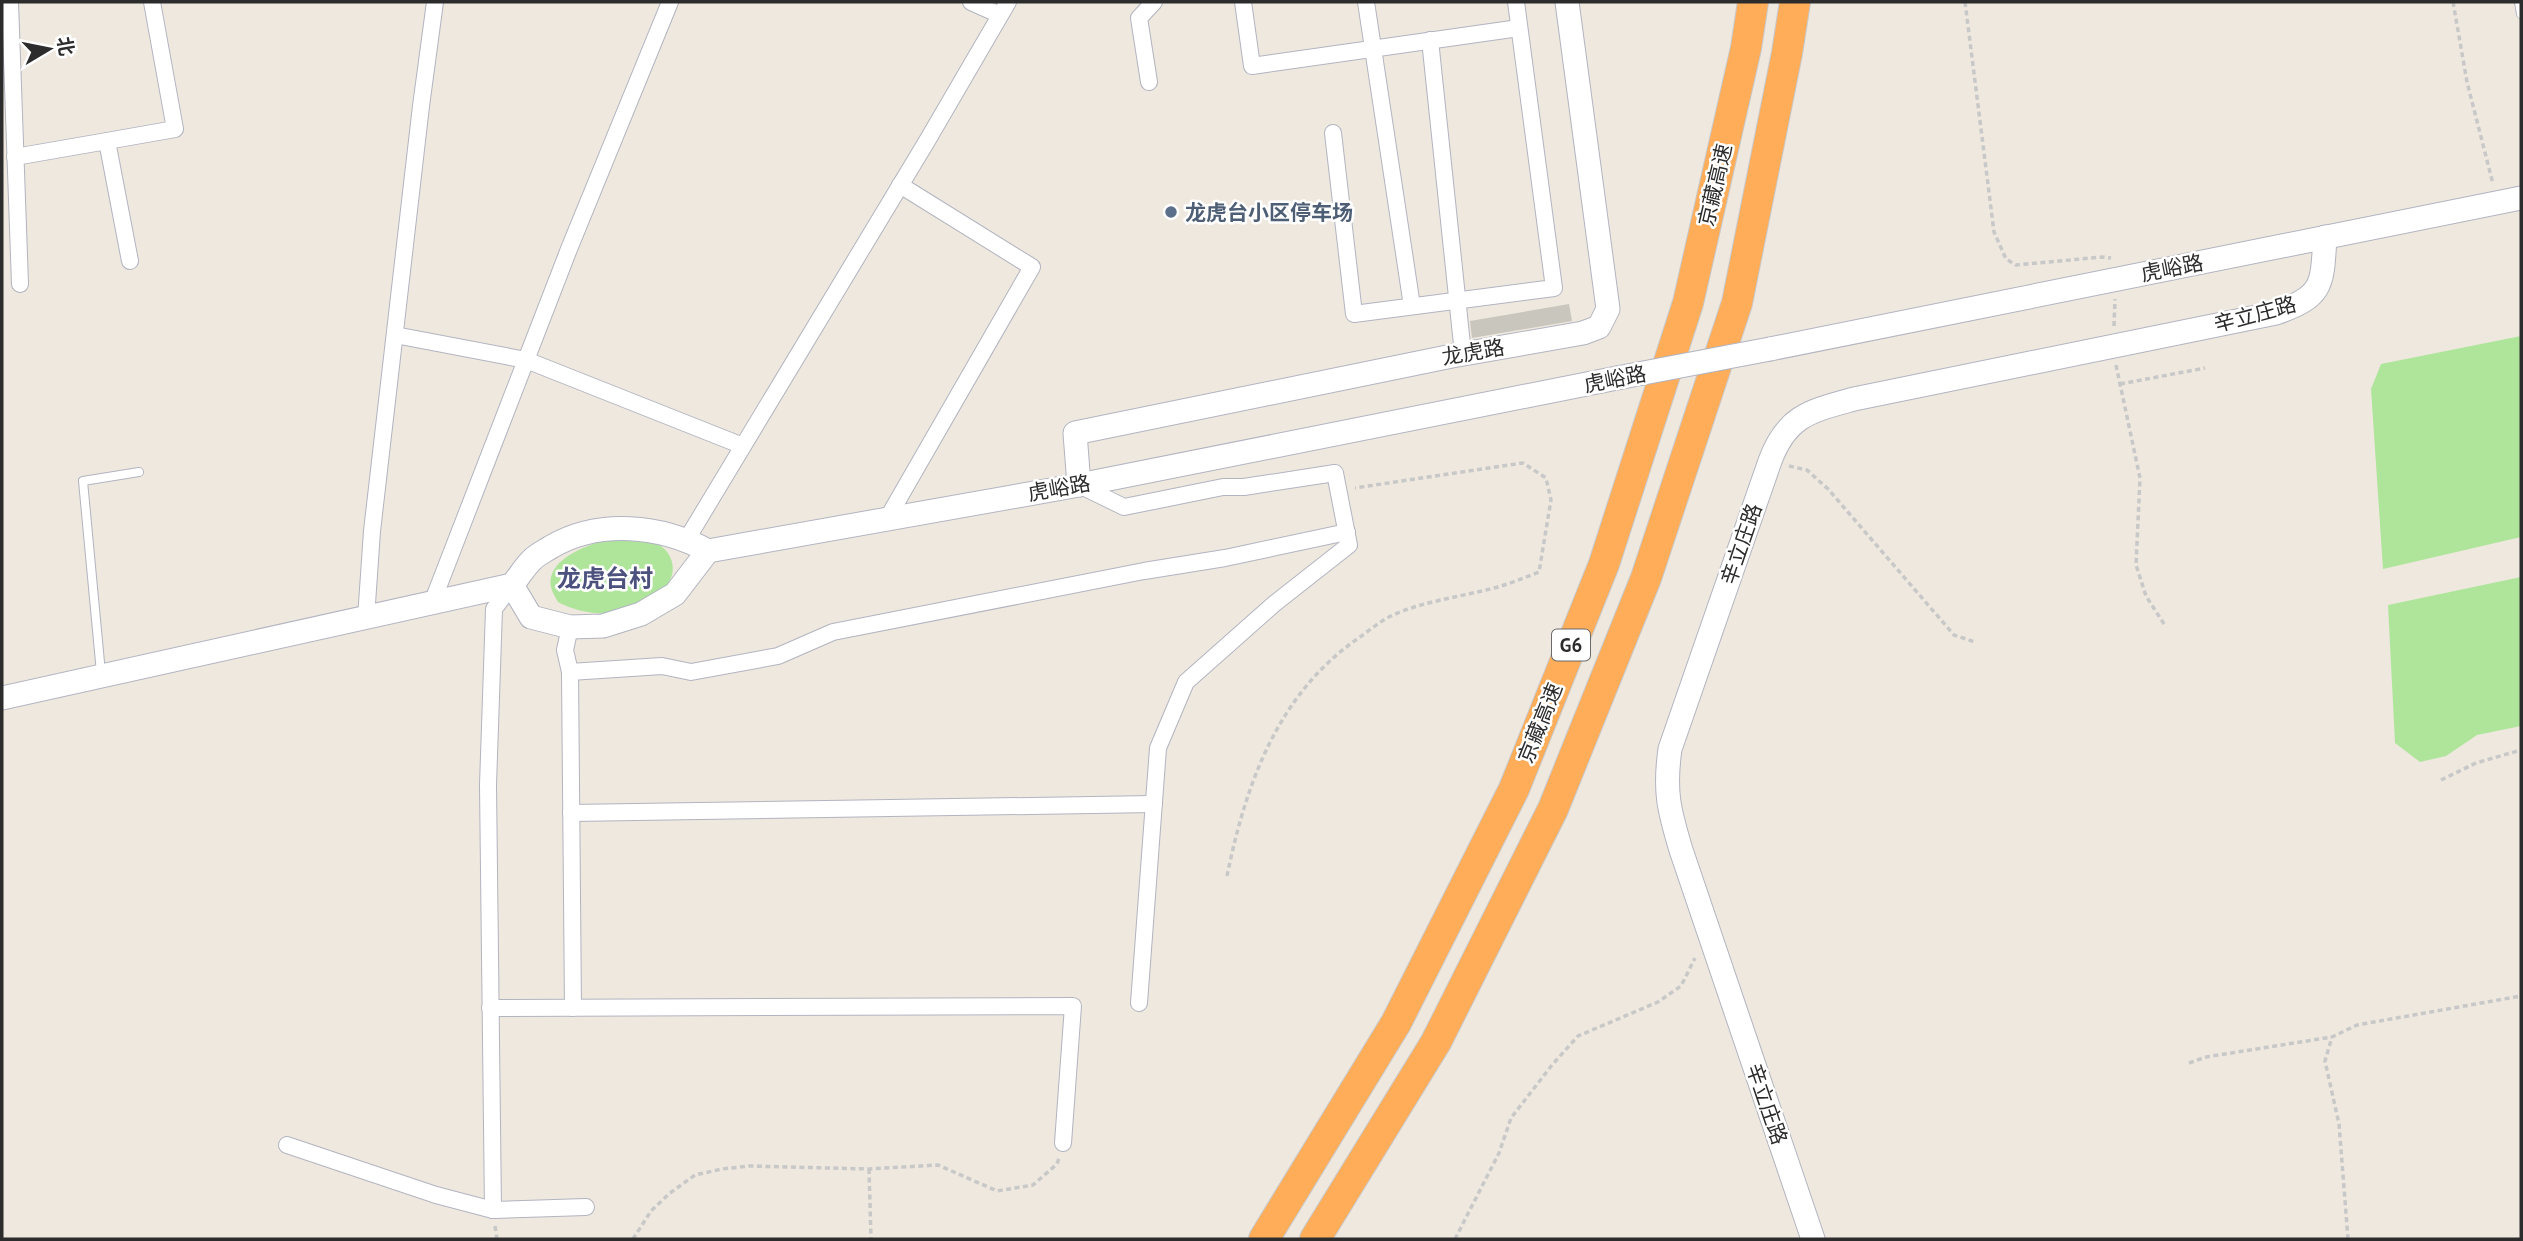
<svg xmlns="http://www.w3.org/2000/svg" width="2523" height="1241" viewBox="0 0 2523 1241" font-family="'PT Sans','Noto Sans SC',sans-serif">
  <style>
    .green { fill: #afe59b }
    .building { fill: #c9c6bd }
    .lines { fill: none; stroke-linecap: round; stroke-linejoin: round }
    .lane-casing { stroke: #b2b4c0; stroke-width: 10 }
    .street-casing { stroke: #b2b4c0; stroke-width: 18 }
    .secondary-casing { stroke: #b2b4c0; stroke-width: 25 }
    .highway-casing { stroke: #c8c8c8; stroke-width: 32 }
    .path { stroke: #c8c8c8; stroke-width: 3.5; stroke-dasharray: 5 3.5; stroke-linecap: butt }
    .lane { stroke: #fff; stroke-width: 8 }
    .street { stroke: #fff; stroke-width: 16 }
    .secondary { stroke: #fff; stroke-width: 23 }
    .highway { stroke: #ffad59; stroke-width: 30 }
    .secondary-bridge-casing { stroke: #b2b4c0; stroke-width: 25; stroke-linecap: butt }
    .secondary-bridge { stroke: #fff; stroke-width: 23 }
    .service-dot { fill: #5c6f8a; stroke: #fff; stroke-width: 2.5 }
    .labels { text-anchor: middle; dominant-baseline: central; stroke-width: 5; stroke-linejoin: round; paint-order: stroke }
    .shield { fill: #fff; stroke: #6b6b6b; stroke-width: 2 }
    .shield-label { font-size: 19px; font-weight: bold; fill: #2c2c2c }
    .street-label { font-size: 21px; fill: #2c2c2c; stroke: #fff }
    .service-label { font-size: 21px; font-weight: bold; fill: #4e5e75; stroke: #fff; text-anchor: start }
    .quarter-label { font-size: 24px; font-weight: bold; fill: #4c517e; stroke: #fff }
  </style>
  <rect width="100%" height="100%" fill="#eee8df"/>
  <!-- green -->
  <g class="green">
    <polygon points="2521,336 2521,537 2383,569 2371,389 2381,364"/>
    <path d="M614,538c12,1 31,-1 42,5 18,9 23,31 8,45 -12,12 -31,21 -48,24 -19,4 -41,-1 -58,-10 -2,-4 -6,-10 -7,-15 -5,-30 42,-44 63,-49z"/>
    <polygon points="2521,577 2521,726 2477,735 2446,756 2420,762 2395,743 2388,605"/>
  </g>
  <!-- building -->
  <polygon class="building" points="1569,304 1572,321 1472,338 1470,321"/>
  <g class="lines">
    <defs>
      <g id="lane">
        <polyline points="2519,2 2521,14"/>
        <polyline points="101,673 83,481 139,472"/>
      </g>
      <g id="street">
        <polyline points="10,2 20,284"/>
        <polyline points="971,2 1000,15"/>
        <polyline points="1243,2 1252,66 1519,28"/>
        <polyline points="1366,2 1412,306"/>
        <polyline points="1430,40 1463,354"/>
        <polyline points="1149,82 1139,18 1154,2"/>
        <polyline points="1333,133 1354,314 1554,288 1516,2"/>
        <polyline points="107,141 175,129 152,2"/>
        <polyline points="15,157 107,141 130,261"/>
        <polyline points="395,335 526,360 743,446"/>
        <polyline points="1079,485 1124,507 1223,487 1244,487 1335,473 1349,545 1274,604 1186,682 1158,748 1139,1003"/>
        <polyline points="887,519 1032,267 900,185"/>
        <polyline points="687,539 927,141 1008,2"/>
        <polyline points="512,585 494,609 488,785 493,1210 586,1207"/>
        <polyline points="432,603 569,249 670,2"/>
        <polyline points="366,618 372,531 421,106 435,2"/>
        <polyline points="570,627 565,650 570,672 662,666 691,672 778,656 833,632 1144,571 1225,558 1347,532"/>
        <polyline points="570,672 573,1008"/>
        <polyline points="571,813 1154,804"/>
        <polyline points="490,1008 1073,1006 1063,1143"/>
        <polyline points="287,1145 436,1195 493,1210"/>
      </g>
      <g id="secondary">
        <polyline points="1770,349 2521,198"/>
        <polyline points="1079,485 1075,433 1452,356 1583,333 1599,327 1608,309 1567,2"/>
        <polyline points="708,551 1079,485 1617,378"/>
        <path d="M2,698l510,-113c7,-8 13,-19 21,-26 5,-5 12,-8 18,-12 48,-28 110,-22 157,4l-33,43 -34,20 -38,12 -33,1 -39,-10 -19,-32"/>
        <path d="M1813,1239l-132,-389c-12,-40 -17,-58 -11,-101l100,-288c17,-46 41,-50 84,-62l422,-86c48,-17 46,-28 49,-76"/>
      </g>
      <g id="highway">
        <polyline points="1264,1239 1396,1023 1514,789 1604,564 1688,303 1746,48 1753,2"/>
        <polyline points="1315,1239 1436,1042 1553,809 1646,578 1737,303 1787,53 1795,2"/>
      </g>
    </defs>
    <!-- lane casing -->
    <use href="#lane" class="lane-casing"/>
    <!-- street casing -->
    <use href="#street" class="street-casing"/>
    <!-- secondary casing -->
    <use href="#secondary" class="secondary-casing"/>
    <!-- highway casing -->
    <use href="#highway" class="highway-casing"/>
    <!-- path -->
    <g class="path">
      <polyline points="1965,2 1994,232 2006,259 2016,265 2102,257 2111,258"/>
      <polyline points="2453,2 2467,82 2493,184"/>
      <polyline points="2114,326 2115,299"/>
      <polyline points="2116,365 2140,478 2136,565 2146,596 2166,627"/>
      <polyline points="2120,384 2205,368"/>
      <polyline points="1789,466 1807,470 1828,489 1954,635 1975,642"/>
      <polyline points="2441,780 2476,763 2521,750"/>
      <path d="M1227,876c19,-93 51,-183 133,-239 10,-7 20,-16 31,-21 32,-15 69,-19 103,-28 15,-4 30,-10 45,-16l12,-72 -5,-22 -23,-15 -168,25"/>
      <polyline points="2189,1063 2206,1057 2332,1037"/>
      <polyline points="869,1169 871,1239"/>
      <polyline points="495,1226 497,1239"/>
      <polyline points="633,1239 651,1211 670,1193 695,1175 722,1169 749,1166 869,1169 938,1165 997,1191 1033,1185 1057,1164 1059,1158"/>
      <polyline points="1455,1239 1499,1153 1511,1118 1552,1065 1578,1036 1658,1002 1681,986 1695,958"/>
      <polyline points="2348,1239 2339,1124 2325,1061 2332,1037 2357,1025 2521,996"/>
    </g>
    <!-- lane -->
    <use href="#lane" class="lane"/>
    <!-- street -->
    <use href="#street" class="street"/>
    <!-- secondary -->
    <use href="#secondary" class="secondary"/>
    <!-- highway -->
    <use href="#highway" class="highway"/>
    <defs>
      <polyline id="secondary-bridge" points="1617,378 1770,349"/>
    </defs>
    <!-- secondary-bridge casing -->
    <use href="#secondary-bridge" class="secondary-bridge-casing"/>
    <!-- secondary-bridge -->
    <use href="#secondary-bridge" class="secondary-bridge"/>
  </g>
  <!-- markers -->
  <circle class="service-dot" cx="1171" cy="212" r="7"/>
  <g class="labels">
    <!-- shield labels -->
    <rect class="shield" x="1552" y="629.5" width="38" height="31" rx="5"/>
    <g class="shield-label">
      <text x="1571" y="645">G6</text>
    </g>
    <!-- street labels -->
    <g class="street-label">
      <text transform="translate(1715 185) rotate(-77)">京藏高速</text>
      <text transform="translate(2172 268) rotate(-11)">虎峪路</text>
      <text transform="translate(2255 314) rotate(-15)">辛立庄路</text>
      <text transform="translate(1473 352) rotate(-10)">龙虎路</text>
      <text transform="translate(1615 379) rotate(-11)">虎峪路</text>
      <text transform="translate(1059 488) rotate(-10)">虎峪路</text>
      <text transform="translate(1741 544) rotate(-71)">辛立庄路</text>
      <text transform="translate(1540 723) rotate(-68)">京藏高速</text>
      <text transform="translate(1767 1104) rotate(71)">辛立庄路</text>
    </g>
    <!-- service labels -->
    <g class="service-label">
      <text x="1185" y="212">龙虎台小区停车场</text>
    </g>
    <!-- quarter labels -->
    <g class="quarter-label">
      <text x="605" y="578">龙虎台村</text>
    </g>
  </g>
  <!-- border -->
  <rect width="2523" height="1241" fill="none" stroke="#2c2c2c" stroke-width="7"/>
  <!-- north arrow -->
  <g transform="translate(49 49) rotate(80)" stroke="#ffffff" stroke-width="5" paint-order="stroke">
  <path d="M0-5L12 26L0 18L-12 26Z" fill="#2c2c2c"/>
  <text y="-10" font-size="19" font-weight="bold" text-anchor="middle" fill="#2c2c2c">北</text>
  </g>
</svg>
